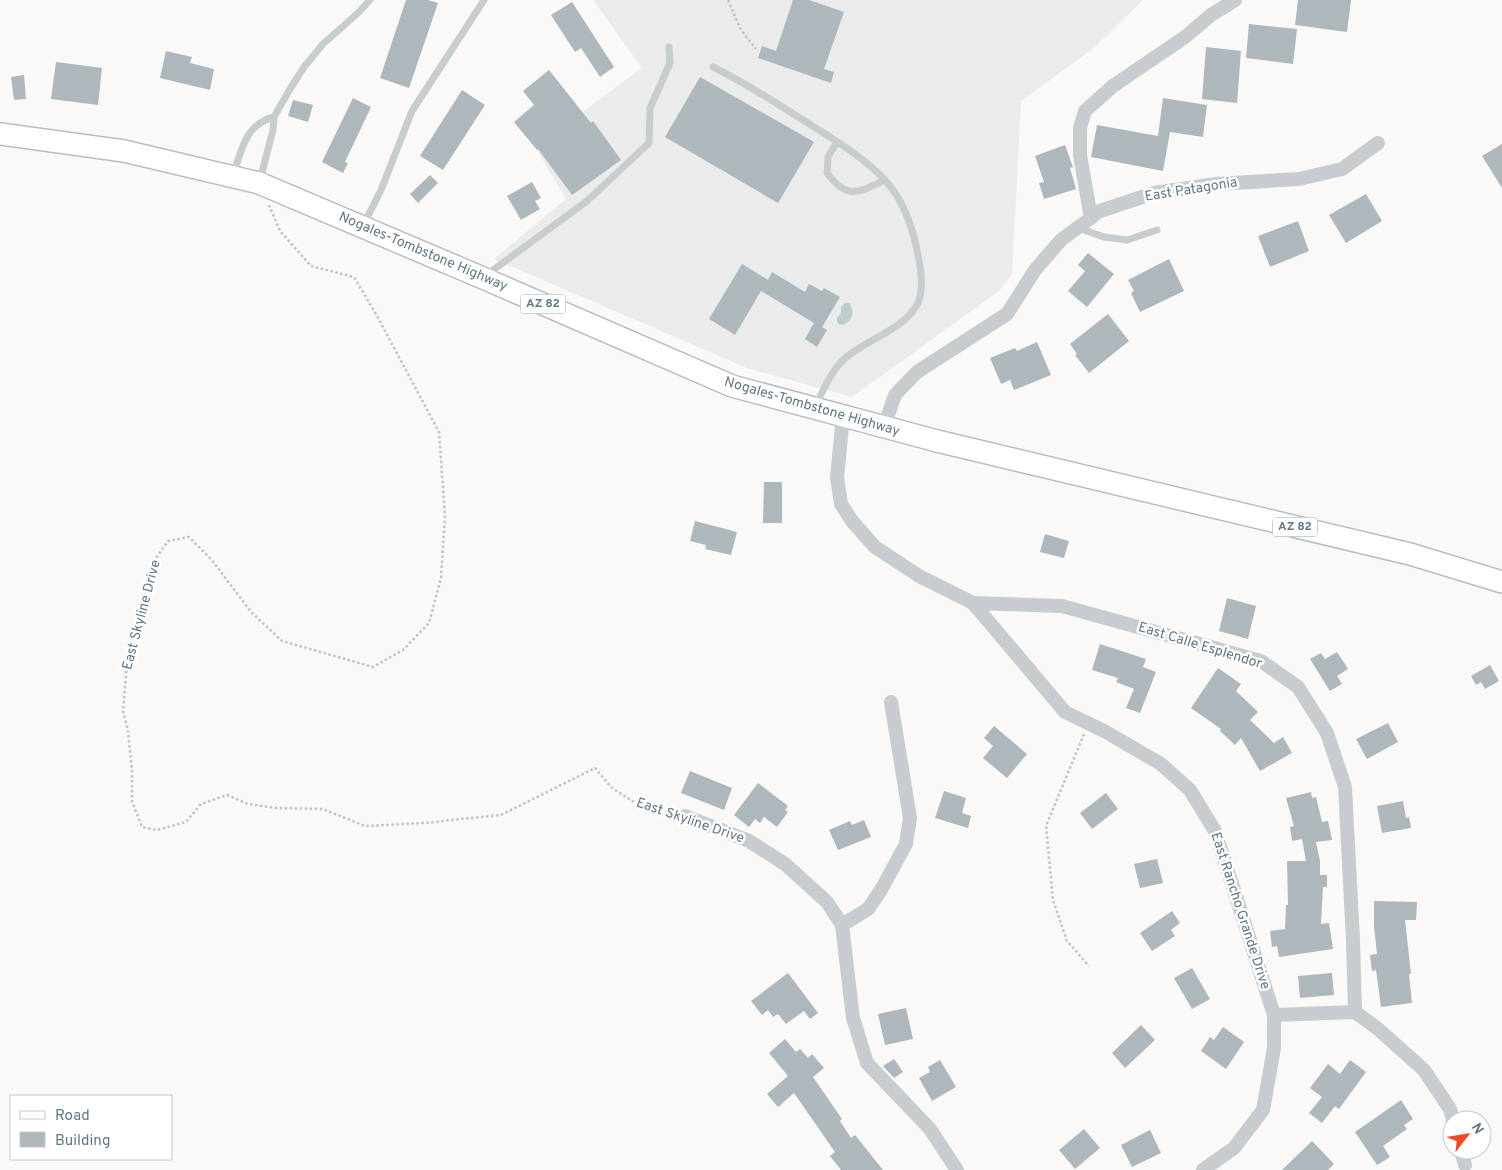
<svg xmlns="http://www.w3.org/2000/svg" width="1502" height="1170" viewBox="0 0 1502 1170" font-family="Overpass,sans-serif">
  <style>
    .built { fill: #eaebea }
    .water { fill: #becbcf }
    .building { fill: #adb7bc }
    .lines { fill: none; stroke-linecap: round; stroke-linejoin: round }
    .primary-casing { stroke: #b8bdc1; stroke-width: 24 }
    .path { stroke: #c0c3c5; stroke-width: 2.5; stroke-dasharray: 2.5 2.5; stroke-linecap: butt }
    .service { stroke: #c7cccf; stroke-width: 7 }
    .minor { stroke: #c7cccf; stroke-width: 14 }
    .primary { stroke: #fff; stroke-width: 21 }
    .labels { text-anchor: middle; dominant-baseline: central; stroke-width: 5; stroke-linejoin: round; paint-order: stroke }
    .shield { fill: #fff; stroke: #92a0a9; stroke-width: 1 }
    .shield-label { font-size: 12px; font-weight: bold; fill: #637784 }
    .street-label { font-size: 14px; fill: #637784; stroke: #fff }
  </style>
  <rect width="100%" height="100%" fill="#faf9f7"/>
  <!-- built -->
  <polygon class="built" points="593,0 1143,0 1094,48 1021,101 1012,274 999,291 852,397 747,368 494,259 566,199 535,147 642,68"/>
  <!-- water -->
  <path class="water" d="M845,303h4c7,9 3,21 -9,22l-3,-3v-4l4,-5v-6z"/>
  <!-- building -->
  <g class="building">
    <polygon points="406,0 428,0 438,3 409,88 380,78"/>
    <polygon points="793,0 809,0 844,12 824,69 834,72 831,83 758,58 762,46 776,51"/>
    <polygon points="1298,0 1351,0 1347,32 1295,25"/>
    <polygon points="572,2 614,67 600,77 581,48 575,52 551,15"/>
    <polygon points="1249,24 1297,29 1293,64 1246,58"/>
    <polygon points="1206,47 1241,51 1237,103 1202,99"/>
    <polygon points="166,51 192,57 190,63 214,69 210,90 160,78"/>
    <polygon points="56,62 102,68 98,105 51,99"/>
    <polygon points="549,70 591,123 593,121 621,160 572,195 538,149 537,150 514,122 534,105 523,91"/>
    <polygon points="24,75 26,99 14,100 11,77"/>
    <polygon points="700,77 814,142 778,203 665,137"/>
    <polygon points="462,90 485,105 443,170 420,156"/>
    <polygon points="353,98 371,107 345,162 348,163 343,173 322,162"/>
    <polygon points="1163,98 1207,105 1203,137 1170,132 1163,171 1091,157 1097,125 1158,136"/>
    <polygon points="293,100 313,105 308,122 288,116"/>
    <polygon points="1502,144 1502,188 1482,156"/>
    <polygon points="1065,145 1073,167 1070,168 1076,189 1044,199 1039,183 1044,182 1035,156"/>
    <polygon points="430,175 438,183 418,203 410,194"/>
    <polygon points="532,182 541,198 535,201 540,209 521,220 507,196"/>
    <polygon points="1366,194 1382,221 1346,243 1329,215"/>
    <polygon points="1298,221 1309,251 1270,267 1258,236"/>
    <polygon points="1088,253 1114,274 1087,307 1068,291 1085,271 1078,265"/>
    <polygon points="1169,259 1184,291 1140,312 1131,293 1134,291 1128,280"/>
    <polygon points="742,264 768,280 772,272 805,292 809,284 822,291 824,288 840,297 822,327 827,330 817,347 805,339 814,323 761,291 735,335 709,319"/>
    <polygon points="1108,314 1129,341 1089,373 1075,355 1077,354 1070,344"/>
    <polygon points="1037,342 1051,375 1014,390 1010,380 1001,384 990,358 1015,348 1017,351"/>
    <polygon points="764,482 782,482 782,523 763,523"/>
    <polygon points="695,521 737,532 731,555 705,549 706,545 690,541"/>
    <polygon points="1045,534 1069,541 1064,558 1040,552"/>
    <polygon points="1227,598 1256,606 1248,639 1219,631"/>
    <polygon points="1100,644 1146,659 1143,667 1156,672 1140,713 1126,708 1134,689 1116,682 1118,678 1092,670"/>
    <polygon points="1337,652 1348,669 1337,676 1342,684 1330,691 1310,659 1321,653 1325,659"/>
    <polygon points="1490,665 1499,681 1485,689 1481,682 1476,685 1471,676"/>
    <polygon points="1218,668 1241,684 1236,691 1258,712 1250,720 1274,743 1283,737 1292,753 1260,771 1241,738 1235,745 1220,731 1221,729 1191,708"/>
    <polygon points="1388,723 1398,742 1367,759 1356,739"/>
    <polygon points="994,726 1027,754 1007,778 983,758 993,746 984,738"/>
    <polygon points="690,771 732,788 724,810 681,793"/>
    <polygon points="758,783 788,806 785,810 788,812 777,827 764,817 760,823 755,819 749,827 734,815"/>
    <polygon points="944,791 966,798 962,813 971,816 968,828 935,818"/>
    <polygon points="1311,792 1312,798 1316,797 1322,822 1328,821 1332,840 1316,842 1320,861 1320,875 1327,875 1327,887 1323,887 1321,924 1329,923 1333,949 1279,957 1277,946 1272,947 1270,931 1285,929 1286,905 1288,905 1287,861 1306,861 1302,839 1292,841 1290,827 1294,826 1286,798"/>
    <polygon points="1106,793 1118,809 1092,829 1080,813"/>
    <polygon points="1403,801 1406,818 1409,817 1411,828 1382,833 1377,806"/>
    <polygon points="864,820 871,837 838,850 829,830 850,821 852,825"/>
    <polygon points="1157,859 1163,883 1140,888 1134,864"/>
    <polygon points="1374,901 1417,902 1416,920 1405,920 1411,974 1409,974 1412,1003 1381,1007 1376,970 1372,971 1370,955 1377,954 1374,926"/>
    <polygon points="1172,911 1180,923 1171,930 1175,936 1152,951 1140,933"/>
    <polygon points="1192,968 1210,999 1192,1009 1174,978"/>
    <polygon points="788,973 818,1013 810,1019 804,1011 786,1024 778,1014 773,1017 768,1010 762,1015 751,1001"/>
    <polygon points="1332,973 1334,995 1300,998 1298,976"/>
    <polygon points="906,1008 913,1039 885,1045 878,1014"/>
    <polygon points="1141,1025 1155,1040 1125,1068 1112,1053"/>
    <polygon points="1223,1027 1244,1042 1226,1069 1201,1051 1210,1037 1214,1040"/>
    <polygon points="785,1039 796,1052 800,1049 808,1058 812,1054 824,1068 813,1077 842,1119 840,1121 851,1138 855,1135 883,1170 841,1170 830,1156 835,1152 794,1093 778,1107 767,1094 788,1076 769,1053"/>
    <polygon points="894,1059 903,1072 894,1078 883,1066"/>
    <polygon points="940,1060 956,1087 932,1101 919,1078 930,1072 928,1067"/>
    <polygon points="1350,1060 1366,1072 1339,1109 1335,1106 1322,1123 1309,1113 1322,1097 1310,1088 1328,1064 1340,1074"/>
    <polygon points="1401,1100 1413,1119 1404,1125 1407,1129 1383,1146 1390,1157 1377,1165 1355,1132"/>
    <polygon points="1084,1129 1100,1148 1075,1169 1059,1150"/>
    <polygon points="1150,1130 1161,1153 1132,1167 1121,1145"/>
    <polygon points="1312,1141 1334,1164 1328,1170 1282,1170"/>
  </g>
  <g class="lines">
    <defs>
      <polyline id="primary" points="0,134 124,151 259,183 483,278 732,386 937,441 1410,554 1502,582"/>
    </defs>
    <!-- primary casing -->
    <use href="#primary" class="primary-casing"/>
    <!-- path -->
    <g class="path">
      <polyline points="728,0 741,30 756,49"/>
      <polyline points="269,205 280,231 311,266 354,277 376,314 439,432 445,516 441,578 429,623 403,650 373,667 282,641 251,612 211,559 189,537 168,541 154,561 127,662 123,711 128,731 132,771 132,801 142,827 157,830 186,822 201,804 227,795 248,804 276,808 323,809 365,826 423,823 501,815 595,768 612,788 637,804 672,813"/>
      <polyline points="1084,734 1046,826 1053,900 1067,941 1089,966"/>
    </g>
    <!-- service -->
    <g class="service">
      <path d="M713,67c33,16 63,36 95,56 26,17 54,33 76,56 19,20 29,49 34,76 3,14 6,34 0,48 -13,27 -54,37 -75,57 -13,13 -19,29 -27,45"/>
      <path d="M837,142l-9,15 -1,16c20,27 31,20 58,7"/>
      <path d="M233,175c9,-25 12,-51 41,-58"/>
      <polyline points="260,180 273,130 274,117 290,89 304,67 323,44 359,12 370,0"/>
      <polyline points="364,224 381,190 412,111 484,0"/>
      <polyline points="1078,228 1104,237 1127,240 1157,230"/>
      <polyline points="485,276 587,201 649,143 650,108 670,63 669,47"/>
    </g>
    <!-- minor -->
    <g class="minor">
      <polyline points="1091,218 1080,155 1080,128 1085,111 1113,86 1185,37 1211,15 1235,0"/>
      <polyline points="843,416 837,477 841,504 852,521 875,547 919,576 973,603 1065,712 1106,732 1161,764 1190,790 1215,831 1274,1015 1274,1048 1263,1110 1234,1148 1203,1170"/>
      <polyline points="884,427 895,395 917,372 1007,314 1035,270 1061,240 1100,211 1154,193 1216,184 1299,179 1342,169 1378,143"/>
      <polyline points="973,603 1062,606 1261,661 1298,687 1327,733 1345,787 1353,940 1355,1012"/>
      <polyline points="685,816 749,841 785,864 827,902 842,925 853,1018 867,1063 930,1129 957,1170"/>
      <polyline points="842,925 868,909 881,890 906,844 910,818 891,702"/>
      <polyline points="1274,1015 1355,1012 1377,1028 1424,1070 1450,1109 1453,1120"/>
      <polyline points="1461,1150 1465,1165"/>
    </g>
    <!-- primary -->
    <use href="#primary" class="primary"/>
  </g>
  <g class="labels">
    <!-- shield labels -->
    <g class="shield">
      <rect x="520.5" y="294.5" width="45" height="19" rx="4"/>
      <rect x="1272.5" y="517.5" width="45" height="19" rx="4"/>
    </g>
    <g class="shield-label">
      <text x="543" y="304">AZ 82</text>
      <text x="1295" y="527">AZ 82</text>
    </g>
    <!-- street labels -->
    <g class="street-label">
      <text transform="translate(1191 190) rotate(-9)">East Patagonia</text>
      <text transform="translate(423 252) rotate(23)">Nogales-Tombstone Highway</text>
      <text transform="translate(812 407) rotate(16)">Nogales-Tombstone Highway</text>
      <text transform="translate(142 615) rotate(-75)">East Skyline Drive</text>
      <text transform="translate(1200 646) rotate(17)">East Calle Esplendor</text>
      <text transform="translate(690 821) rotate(19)">East Skyline Drive</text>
      <text transform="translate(1240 911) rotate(72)">East Rancho Grande Drive</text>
    </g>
  </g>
  <!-- legend -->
  <rect x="10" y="1095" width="162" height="65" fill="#ffffff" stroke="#c1c9ce"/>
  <rect x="20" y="1111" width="25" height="8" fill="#ffffff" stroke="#c1c9ce"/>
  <text x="55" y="1120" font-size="15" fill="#637784">Road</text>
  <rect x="20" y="1132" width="25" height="15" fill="#adb7bc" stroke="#c1c9ce"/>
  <text x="55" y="1145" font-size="15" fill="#637784">Building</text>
  <!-- north arrow -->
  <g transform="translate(1467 1135) rotate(59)"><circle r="24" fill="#ffffff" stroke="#c1c9ce"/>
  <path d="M0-4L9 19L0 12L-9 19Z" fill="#ee4b22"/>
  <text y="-8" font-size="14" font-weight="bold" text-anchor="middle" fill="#637784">N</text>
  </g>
</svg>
